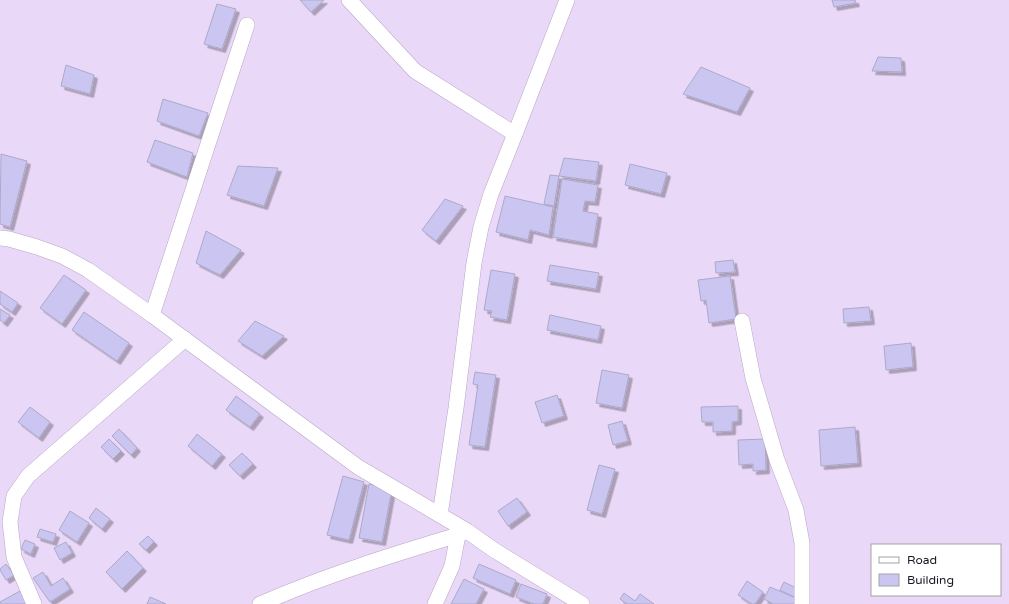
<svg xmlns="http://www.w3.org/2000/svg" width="1009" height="604" viewBox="0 0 1009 604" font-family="'Varela Round',sans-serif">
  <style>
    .building { fill: #cac6f1; stroke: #aca9c8; filter: url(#shadow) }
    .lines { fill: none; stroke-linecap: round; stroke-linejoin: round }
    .minor-casing { stroke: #b7a7c5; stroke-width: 16 }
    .minor { stroke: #fff; stroke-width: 15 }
  </style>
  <defs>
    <filter id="shadow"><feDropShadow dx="3.5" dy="3.5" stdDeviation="0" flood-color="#0004"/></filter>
  </defs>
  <rect width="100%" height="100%" fill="#e9d8f8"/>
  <!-- building -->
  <g class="building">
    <polygon points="300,0 324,0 311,12"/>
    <polygon points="832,0 855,0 856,3 834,7"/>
    <polygon points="217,4 236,9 222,49 204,44"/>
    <polygon points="878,57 901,58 902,72 872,71"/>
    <polygon points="66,65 94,75 90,94 61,86"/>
    <polygon points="701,67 750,88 737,112 683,94"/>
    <polygon points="163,99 208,113 199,136 157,121"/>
    <polygon points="155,140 193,153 187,177 147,162"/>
    <polygon points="1,154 27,161 10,227 0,224"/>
    <polygon points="564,158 599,162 596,181 559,176"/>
    <polygon points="630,164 667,173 661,194 625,185"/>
    <polygon points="238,166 278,168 264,206 227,195"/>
    <polygon points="550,175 559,176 554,206 544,204"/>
    <polygon points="562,179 598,185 595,202 585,201 583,211 598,214 593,244 553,237"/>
    <polygon points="505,196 553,207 549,235 530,230 528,240 496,232"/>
    <polygon points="445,199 463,206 436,241 422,230"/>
    <polygon points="206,231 241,250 220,275 196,263"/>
    <polygon points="733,260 735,272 716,273 715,262"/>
    <polygon points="550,265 599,273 596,289 547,281"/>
    <polygon points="491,270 515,274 507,320 490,317 492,311 484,310"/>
    <polygon points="64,275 86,290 62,324 40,308"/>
    <polygon points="730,276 736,319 709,323 706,300 701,301 698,280"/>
    <polygon points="0,291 18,303 12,312 0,304"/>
    <polygon points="869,307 871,321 844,323 843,309"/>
    <polygon points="0,309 10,315 4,323 0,320"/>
    <polygon points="84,312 129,343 117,361 72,330"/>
    <polygon points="550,315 601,326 598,340 547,330"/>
    <polygon points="255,321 284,336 262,356 238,341"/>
    <polygon points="911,343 913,367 886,370 884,346"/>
    <polygon points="602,370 629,375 622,408 596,403"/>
    <polygon points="475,372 496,375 485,447 469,445 478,385 473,384"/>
    <polygon points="557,395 564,416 542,423 535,402"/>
    <polygon points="236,396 260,414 250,427 226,410"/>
    <polygon points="738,406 738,421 732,422 732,431 713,432 713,422 702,422 701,407"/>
    <polygon points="30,407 50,422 39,438 18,422"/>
    <polygon points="622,421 628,441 613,445 608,425"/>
    <polygon points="855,427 858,463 821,466 819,430"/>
    <polygon points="119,429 137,448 131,455 112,436"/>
    <polygon points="197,434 222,454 212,466 188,446"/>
    <polygon points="109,439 121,451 113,459 101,447"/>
    <polygon points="765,439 766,470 753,471 753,464 739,465 738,440"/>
    <polygon points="242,453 253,464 240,476 229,465"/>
    <polygon points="599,465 615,469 602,514 587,510"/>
    <polygon points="343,476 364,482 349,540 327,535"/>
    <polygon points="369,484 392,489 382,542 359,538"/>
    <polygon points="517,498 527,512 508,526 498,511"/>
    <polygon points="96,508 110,519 102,529 89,518"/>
    <polygon points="70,511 89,523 77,542 59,530"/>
    <polygon points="40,529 56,534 53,542 37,537"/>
    <polygon points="148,536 154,542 146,550 139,544"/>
    <polygon points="25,540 35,544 31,554 21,549"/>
    <polygon points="66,542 72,553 60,560 54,548"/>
    <polygon points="127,551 143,568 122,589 106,572"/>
    <polygon points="6,564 14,575 6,580 0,570 0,569"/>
    <polygon points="479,564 516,580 510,594 473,578"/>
    <polygon points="43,572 51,586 63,578 70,589 50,602 33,578"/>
    <polygon points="464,579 484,589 476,604 451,604"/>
    <polygon points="747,581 763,592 755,604 752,604 738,595"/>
    <polygon points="784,582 800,590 796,598 780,590"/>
    <polygon points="521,584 547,594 543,604 534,604 516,597"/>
    <polygon points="770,587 796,598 798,604 771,604 772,603 764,599"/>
    <polygon points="20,591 28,604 1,604 0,602"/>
    <polygon points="624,593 635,601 640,594 654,604 627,604 620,599"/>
    <polygon points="150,597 166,604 147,604"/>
  </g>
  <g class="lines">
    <defs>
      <g id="minor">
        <polyline points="349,0 415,71 515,134"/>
        <polyline points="567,0 515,134 491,194 481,227 474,263 456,408 440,515 467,531 494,550 582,604"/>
        <polyline points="0,238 9,239 37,247 62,256 88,270 152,315 358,467 440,515"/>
        <polyline points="152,315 247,25"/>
        <polyline points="742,321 753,378 777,460 796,510 802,543 802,604"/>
        <polyline points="34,604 14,557 10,522 14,496 28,476 185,339"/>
        <path d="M260,604c64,-28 131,-49 198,-69l9,-4"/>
        <polyline points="435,604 452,566 458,535"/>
      </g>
    </defs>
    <!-- minor casing -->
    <use href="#minor" class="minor-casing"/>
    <!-- minor -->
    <use href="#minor" class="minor"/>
  </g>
  <!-- legend -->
  <rect x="871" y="544" width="130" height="52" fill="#ffffff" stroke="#a4a1a6"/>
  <rect x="879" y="557" width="20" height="6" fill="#ffffff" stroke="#a4a1a6"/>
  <text x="907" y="564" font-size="12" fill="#1b1520">Road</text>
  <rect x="879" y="574" width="20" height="12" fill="#cac6f1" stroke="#a4a1a6"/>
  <text x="907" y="584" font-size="12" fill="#1b1520">Building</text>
</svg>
